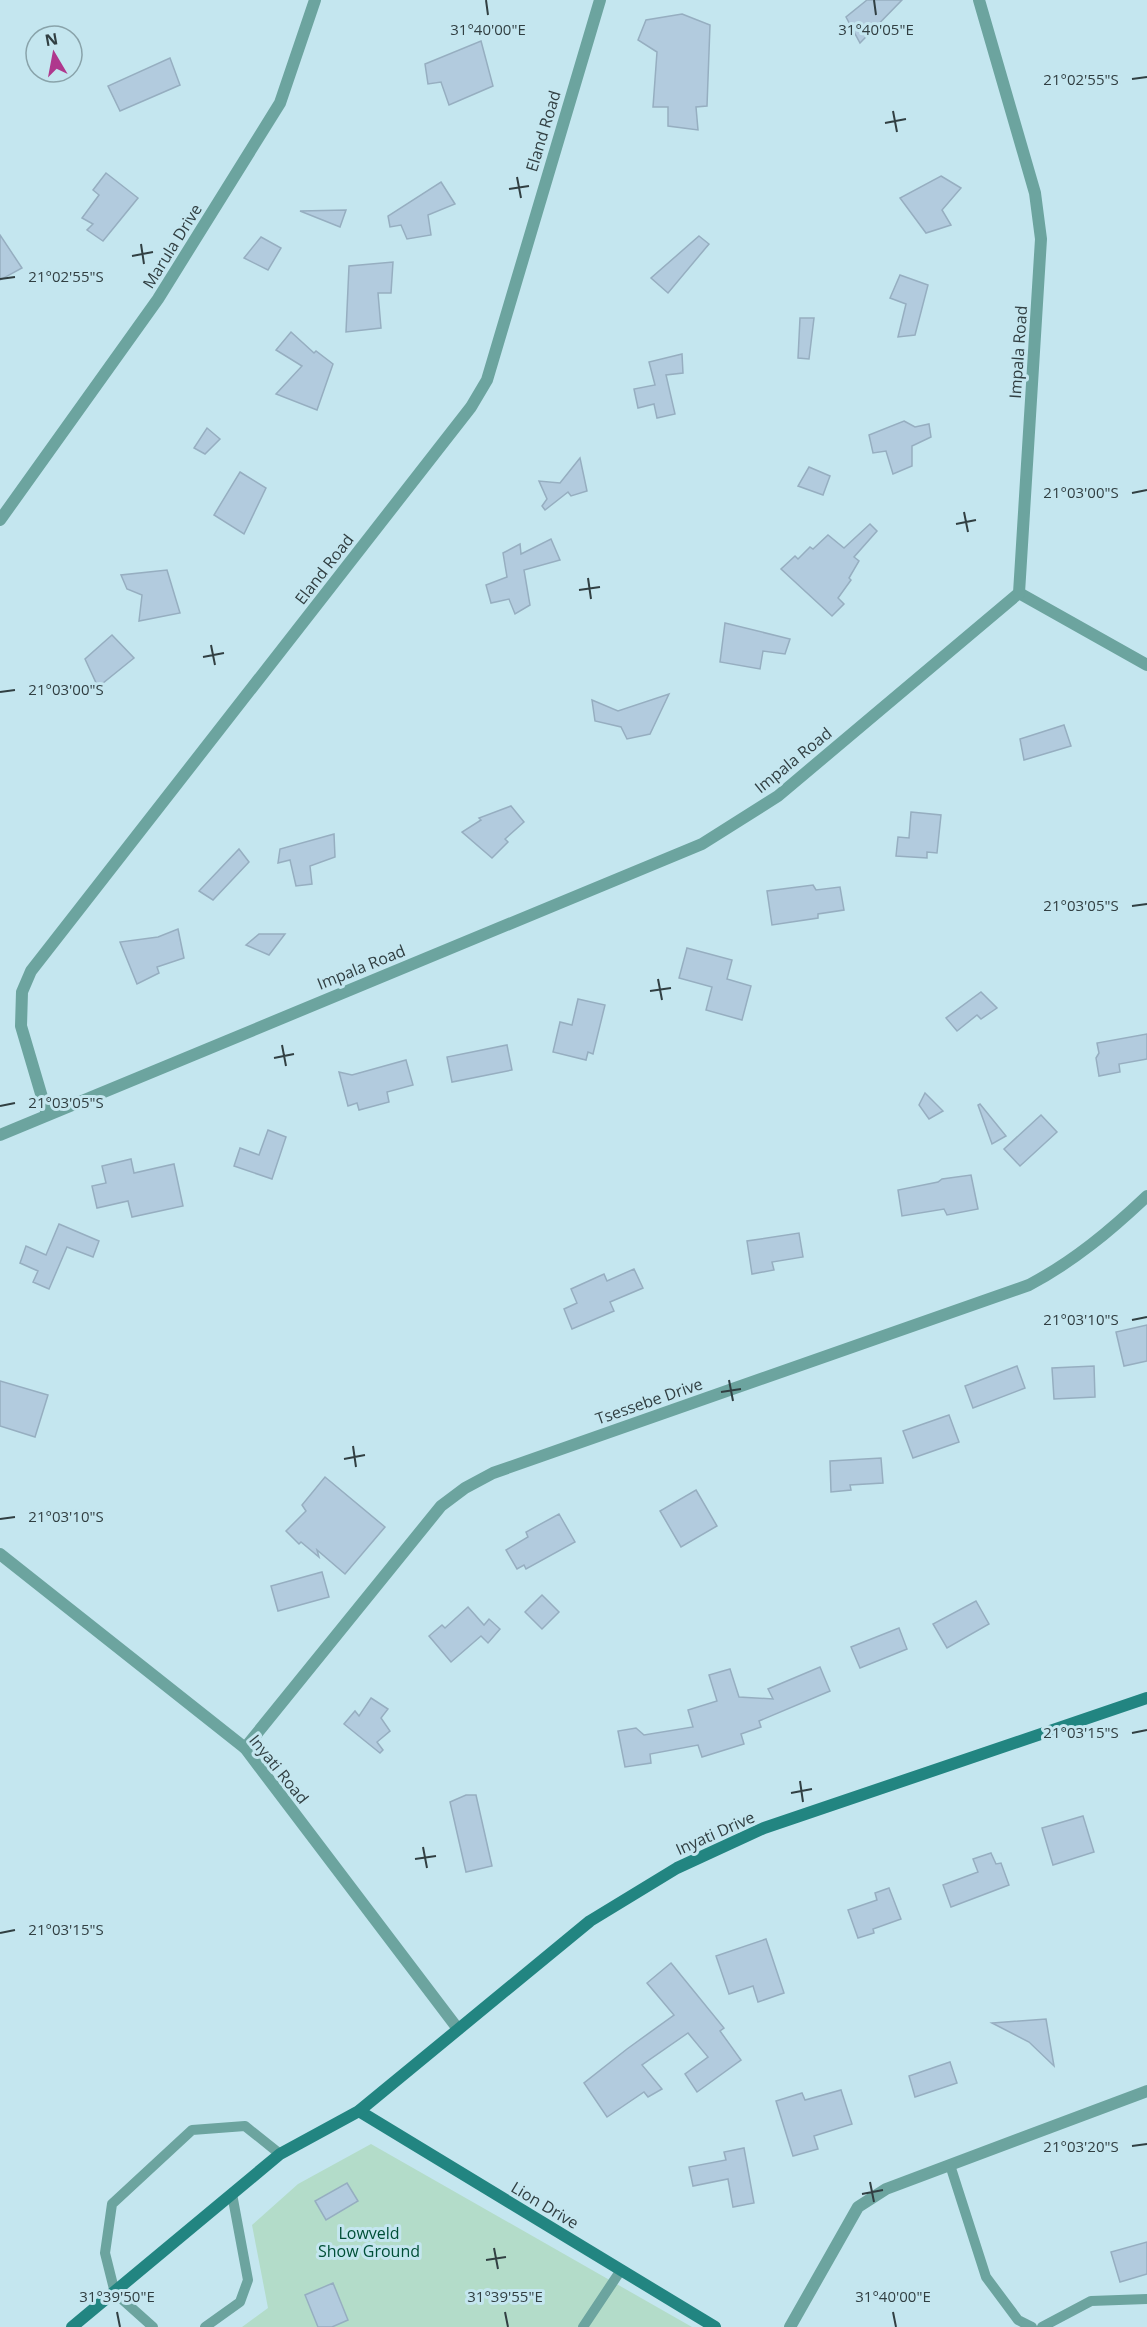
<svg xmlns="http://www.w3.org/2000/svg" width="1147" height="2327" viewBox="0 0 1147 2327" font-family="'Open Sans',sans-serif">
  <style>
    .green { fill: #b3dcc9 }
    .building { fill: #b2cbde; stroke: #96aec0; stroke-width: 1.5 }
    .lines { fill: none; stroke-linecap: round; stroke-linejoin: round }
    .lane { stroke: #6ca49f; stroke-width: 10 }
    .street { stroke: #6ca49f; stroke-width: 12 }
    .secondary { stroke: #228581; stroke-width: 12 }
    .ticks { fill: none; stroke: #313f42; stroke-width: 2 }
    .labels { text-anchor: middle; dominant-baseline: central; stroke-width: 6; stroke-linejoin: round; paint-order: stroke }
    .street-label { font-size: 16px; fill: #313f42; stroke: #c4e6ef }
    .park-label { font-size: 16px; fill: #004f37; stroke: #c4e6ef }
    .ticks-label { font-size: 15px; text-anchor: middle; fill: #313f42; stroke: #c4e6ef; stroke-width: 6; stroke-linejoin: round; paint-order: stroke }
  </style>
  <rect width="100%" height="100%" fill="#c4e6ef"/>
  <!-- green -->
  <polygon class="green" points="371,2144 692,2327 242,2327 268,2308 252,2225 298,2184"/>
  <!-- building -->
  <g class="building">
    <polygon points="867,0 902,0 860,43 846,17"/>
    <polygon points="682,14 710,25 707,106 696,107 698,130 668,126 668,107 653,107 657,52 638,40 646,20"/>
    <polygon points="481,41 493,86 449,105 441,82 428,84 425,64"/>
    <polygon points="170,58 180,85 120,111 108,86"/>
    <polygon points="106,173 138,198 103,241 87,230 93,224 82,218 99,195 93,190"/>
    <polygon points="941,176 961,188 942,210 951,225 926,233 900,198"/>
    <polygon points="441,182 455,204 428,215 431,235 407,239 401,225 390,227 388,216"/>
    <polygon points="346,210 340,227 300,211"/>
    <polygon points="0,235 22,268 0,280"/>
    <polygon points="699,236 709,244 668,293 651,278"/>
    <polygon points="261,237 281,248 268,270 244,258"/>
    <polygon points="393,262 391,293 378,293 381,328 346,332 349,266"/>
    <polygon points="900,275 928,285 915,335 898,337 906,304 890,298"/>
    <polygon points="800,318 814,318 809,359 798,358"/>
    <polygon points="291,332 314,353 316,351 333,364 317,410 276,394 302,366 276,350"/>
    <polygon points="682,354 683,373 666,375 675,414 657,418 654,404 638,408 634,389 655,385 649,362"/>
    <polygon points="904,421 915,427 929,424 931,437 912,446 912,466 893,474 886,451 873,453 869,435"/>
    <polygon points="207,428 220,439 205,454 194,448"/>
    <polygon points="580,458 587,491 571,496 568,492 545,510 542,506 547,499 539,481 560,483"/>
    <polygon points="809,467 830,476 823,495 798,486"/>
    <polygon points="240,472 266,488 244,534 214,515"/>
    <polygon points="870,524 877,531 854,557 859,561 849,578 851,580 838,598 844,604 832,616 781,569 795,556 798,559 810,547 813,549 828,535 844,548"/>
    <polygon points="551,539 560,560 524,570 530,605 515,614 509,599 491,603 486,585 507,577 503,553 520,544 521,554"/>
    <polygon points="167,570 180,613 139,621 142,595 127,589 121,575"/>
    <polygon points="725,623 790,639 785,654 763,651 760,669 720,662"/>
    <polygon points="112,635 134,658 98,687 85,659"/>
    <polygon points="669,694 650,734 627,739 621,727 595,721 592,700 618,711"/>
    <polygon points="1064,725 1071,746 1024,760 1020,739"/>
    <polygon points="511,806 524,822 505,839 508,842 492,858 462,832 481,820 479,818"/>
    <polygon points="911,812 941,815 937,853 927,852 927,858 896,856 898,837 909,838"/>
    <polygon points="334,834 335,857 310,866 312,884 296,886 290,860 278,863 280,849"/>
    <polygon points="239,849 249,862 213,900 199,891"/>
    <polygon points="813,885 816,890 840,887 844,910 818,914 818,918 772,925 767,891"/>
    <polygon points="178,929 184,958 157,967 159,973 137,984 120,942 158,937"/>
    <polygon points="259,934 285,934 269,955 246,945"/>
    <polygon points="687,948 732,960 727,979 751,986 742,1020 706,1010 712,987 679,978"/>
    <polygon points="981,992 997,1008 981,1019 977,1015 957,1031 946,1018"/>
    <polygon points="578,999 605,1005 593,1054 588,1052 586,1060 553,1052 560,1022 572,1025"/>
    <polygon points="1147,1034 1147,1059 1119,1064 1120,1072 1099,1076 1096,1058 1099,1053 1097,1043"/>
    <polygon points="507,1045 512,1070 452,1082 447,1057"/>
    <polygon points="406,1060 413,1085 387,1092 389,1102 359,1110 357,1103 348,1106 339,1072 352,1075"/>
    <polygon points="925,1093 943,1111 929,1119 919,1105"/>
    <polygon points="980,1104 1006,1136 992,1144 978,1105"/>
    <polygon points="1041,1115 1057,1132 1020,1166 1004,1149"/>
    <polygon points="268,1130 286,1137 272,1179 234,1166 240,1148 259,1155"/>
    <polygon points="131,1159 134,1173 174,1164 183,1206 132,1217 128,1201 97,1208 92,1186 106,1183 102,1166"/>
    <polygon points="971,1175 978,1209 947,1215 944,1209 902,1216 898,1190 938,1182 942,1179"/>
    <polygon points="59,1224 99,1241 93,1257 67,1247 49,1289 33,1282 38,1271 20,1263 26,1246 46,1255"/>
    <polygon points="799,1233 803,1257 772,1262 774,1270 752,1274 747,1241"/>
    <polygon points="634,1269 643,1288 610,1302 614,1311 572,1329 564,1309 577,1303 571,1289 604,1274 607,1281"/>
    <polygon points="1147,1325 1147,1361 1124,1366 1116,1332"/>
    <polygon points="1017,1366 1025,1388 973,1408 965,1386"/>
    <polygon points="1094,1366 1095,1397 1054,1399 1052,1368"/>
    <polygon points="0,1381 48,1395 35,1437 0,1426"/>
    <polygon points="949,1415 959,1442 913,1458 903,1431"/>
    <polygon points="881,1458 883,1483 850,1485 851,1490 831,1492 830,1461"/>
    <polygon points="325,1477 385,1527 345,1574 317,1550 319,1557 301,1542 299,1544 286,1531 306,1511 302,1505"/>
    <polygon points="696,1490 717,1526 681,1547 660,1511"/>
    <polygon points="559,1514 575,1542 526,1569 524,1565 517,1569 506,1550 528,1537 526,1532"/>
    <polygon points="322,1572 329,1597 278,1611 271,1586"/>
    <polygon points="542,1595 559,1612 542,1629 525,1612"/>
    <polygon points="976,1601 989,1624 947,1648 933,1624"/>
    <polygon points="468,1607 484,1625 489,1619 500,1629 488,1643 481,1636 451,1662 429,1636 442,1625 445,1628"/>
    <polygon points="899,1628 907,1649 860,1668 851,1647"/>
    <polygon points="820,1667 830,1691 759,1721 761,1727 741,1734 744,1744 702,1757 698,1745 650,1754 651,1763 625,1767 618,1731 636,1728 644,1735 693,1727 688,1710 717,1701 709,1675 730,1669 739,1697 773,1699 768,1689"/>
    <polygon points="371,1698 388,1709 381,1718 390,1731 377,1742 383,1750 380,1753 344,1724 355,1711 359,1716"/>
    <polygon points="466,1795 476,1795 492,1866 466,1872 450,1802"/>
    <polygon points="1083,1816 1094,1852 1053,1865 1042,1828"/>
    <polygon points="991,1853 996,1864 1001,1863 1009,1885 951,1907 943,1885 978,1872 973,1859"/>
    <polygon points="889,1888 901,1919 873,1929 874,1933 858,1938 848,1910 877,1900 875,1893"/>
    <polygon points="766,1939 784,1993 758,2002 753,1986 729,1994 716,1956"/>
    <polygon points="671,1963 724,2028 720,2031 741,2060 697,2092 685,2074 708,2057 688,2033 642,2065 662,2089 648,2097 644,2092 607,2117 584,2083 627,2049 674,2015 647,1983"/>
    <polygon points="1046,2019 1054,2066 1029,2042 992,2023"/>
    <polygon points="950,2062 957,2083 915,2097 909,2076"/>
    <polygon points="841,2090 852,2124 814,2136 818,2149 793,2156 776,2101 802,2093 805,2100"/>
    <polygon points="744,2148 754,2203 733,2207 728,2179 693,2186 689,2167 726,2160 724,2152"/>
    <polygon points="347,2183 358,2201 326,2220 315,2201"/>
    <polygon points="1147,2242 1147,2274 1120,2282 1111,2252"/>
    <polygon points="333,2283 348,2320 332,2327 318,2327 305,2295"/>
  </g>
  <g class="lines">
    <!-- lane -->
    <g class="lane">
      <polyline points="950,2165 986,2277 1018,2320 1032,2327"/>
      <polyline points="153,2327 115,2293 105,2253 112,2204 192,2130 245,2126 280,2154"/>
      <polyline points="205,2327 240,2302 248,2280 232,2194"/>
      <polyline points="583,2327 621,2270"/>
      <polyline points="1042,2327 1091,2301 1147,2299"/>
    </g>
    <!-- street -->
    <g class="street">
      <polyline points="0,520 158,299 280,103 315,0"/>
      <polyline points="1019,593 1147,665"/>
      <polyline points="47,1114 21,1026 22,992 31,971 471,407 487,380 600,0"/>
      <polyline points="0,1135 702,844 778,796 1019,593 1041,239 1035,193 979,0"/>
      <polyline points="0,1554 245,1748 458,2029"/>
      <path d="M245,1748l196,-242 24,-18 28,-15 536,-188c45,-24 81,-54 118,-89"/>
      <polyline points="790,2327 858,2207 886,2189 1147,2091"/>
    </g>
    <!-- secondary -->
    <g class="secondary">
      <polyline points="359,2111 715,2327"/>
      <polyline points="72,2327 280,2154 359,2111 590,1921 677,1868 764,1828 1147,1698"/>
    </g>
  </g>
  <!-- ticks -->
  <path class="ticks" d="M486,0l2,15M874,0l2,15M1132,79l15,-2M893,111l4,21M885,123l21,-4M517,177l4,21M509,189l20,-3M141,244l3,20M132,256l21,-4M0,279l15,-2M1132,493l15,-3M964,512l4,20M956,524l20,-4M588,578l3,21M579,590l21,-3M211,645l4,20M203,657l21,-4M0,692l15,-2M1132,906l15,-2M658,979l4,21M650,991l21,-3M282,1045l4,21M274,1058l20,-4M0,1106l15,-3M1132,1320l15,-3M729,1380l4,21M721,1392l20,-3M353,1446l3,21M344,1459l21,-4M0,1519l15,-2M1132,1733l15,-3M800,1781l3,21M791,1793l21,-4M423,1847l4,21M415,1859l21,-3M0,1933l15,-3M1132,2146l15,-2M870,2182l4,20M862,2194l21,-4M494,2248l4,21M486,2260l20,-3M117,2312l3,15M505,2312l3,15M893,2312l3,15"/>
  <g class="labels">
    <!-- street labels -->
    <g class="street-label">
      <text transform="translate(543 131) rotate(-73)">Eland Road</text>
      <text transform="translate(172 246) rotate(-58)">Marula Drive</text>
      <text transform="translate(1018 352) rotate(-86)">Impala Road</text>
      <text transform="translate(324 569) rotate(-52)">Eland Road</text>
      <text transform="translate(793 760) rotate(-39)">Impala Road</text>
      <text transform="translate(361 967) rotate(-22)">Impala Road</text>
      <text transform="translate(649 1401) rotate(-19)">Tsessebe Drive</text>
      <text transform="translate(279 1769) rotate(51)">Inyati Road</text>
      <text transform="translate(715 1833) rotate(-24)">Inyati Drive</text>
      <text transform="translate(545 2205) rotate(31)">Lion Drive</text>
    </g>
    <!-- park labels -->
    <g class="park-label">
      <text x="369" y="2233">Lowveld<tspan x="369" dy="18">Show Ground</tspan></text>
    </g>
  </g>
  <g class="ticks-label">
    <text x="876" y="35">31°40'05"E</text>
    <text x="488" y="35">31°40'00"E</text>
    <text x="1081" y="85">21°02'55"S</text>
    <text x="66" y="282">21°02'55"S</text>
    <text x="1081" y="498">21°03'00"S</text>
    <text x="66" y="695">21°03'00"S</text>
    <text x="1081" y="911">21°03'05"S</text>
    <text x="66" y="1108">21°03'05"S</text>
    <text x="1081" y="1325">21°03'10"S</text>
    <text x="66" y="1522">21°03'10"S</text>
    <text x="1081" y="1738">21°03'15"S</text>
    <text x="66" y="1935">21°03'15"S</text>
    <text x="1081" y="2152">21°03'20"S</text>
    <text x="117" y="2302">31°39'50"E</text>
    <text x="505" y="2302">31°39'55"E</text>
    <text x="893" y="2302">31°40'00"E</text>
  </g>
  <!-- north arrow -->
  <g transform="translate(54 54) rotate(350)"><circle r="28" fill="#c4e6ef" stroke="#89a3aa" stroke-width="1.5"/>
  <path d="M0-4.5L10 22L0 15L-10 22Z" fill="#af378d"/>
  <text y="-9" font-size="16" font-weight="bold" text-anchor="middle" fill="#313f42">N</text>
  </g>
</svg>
